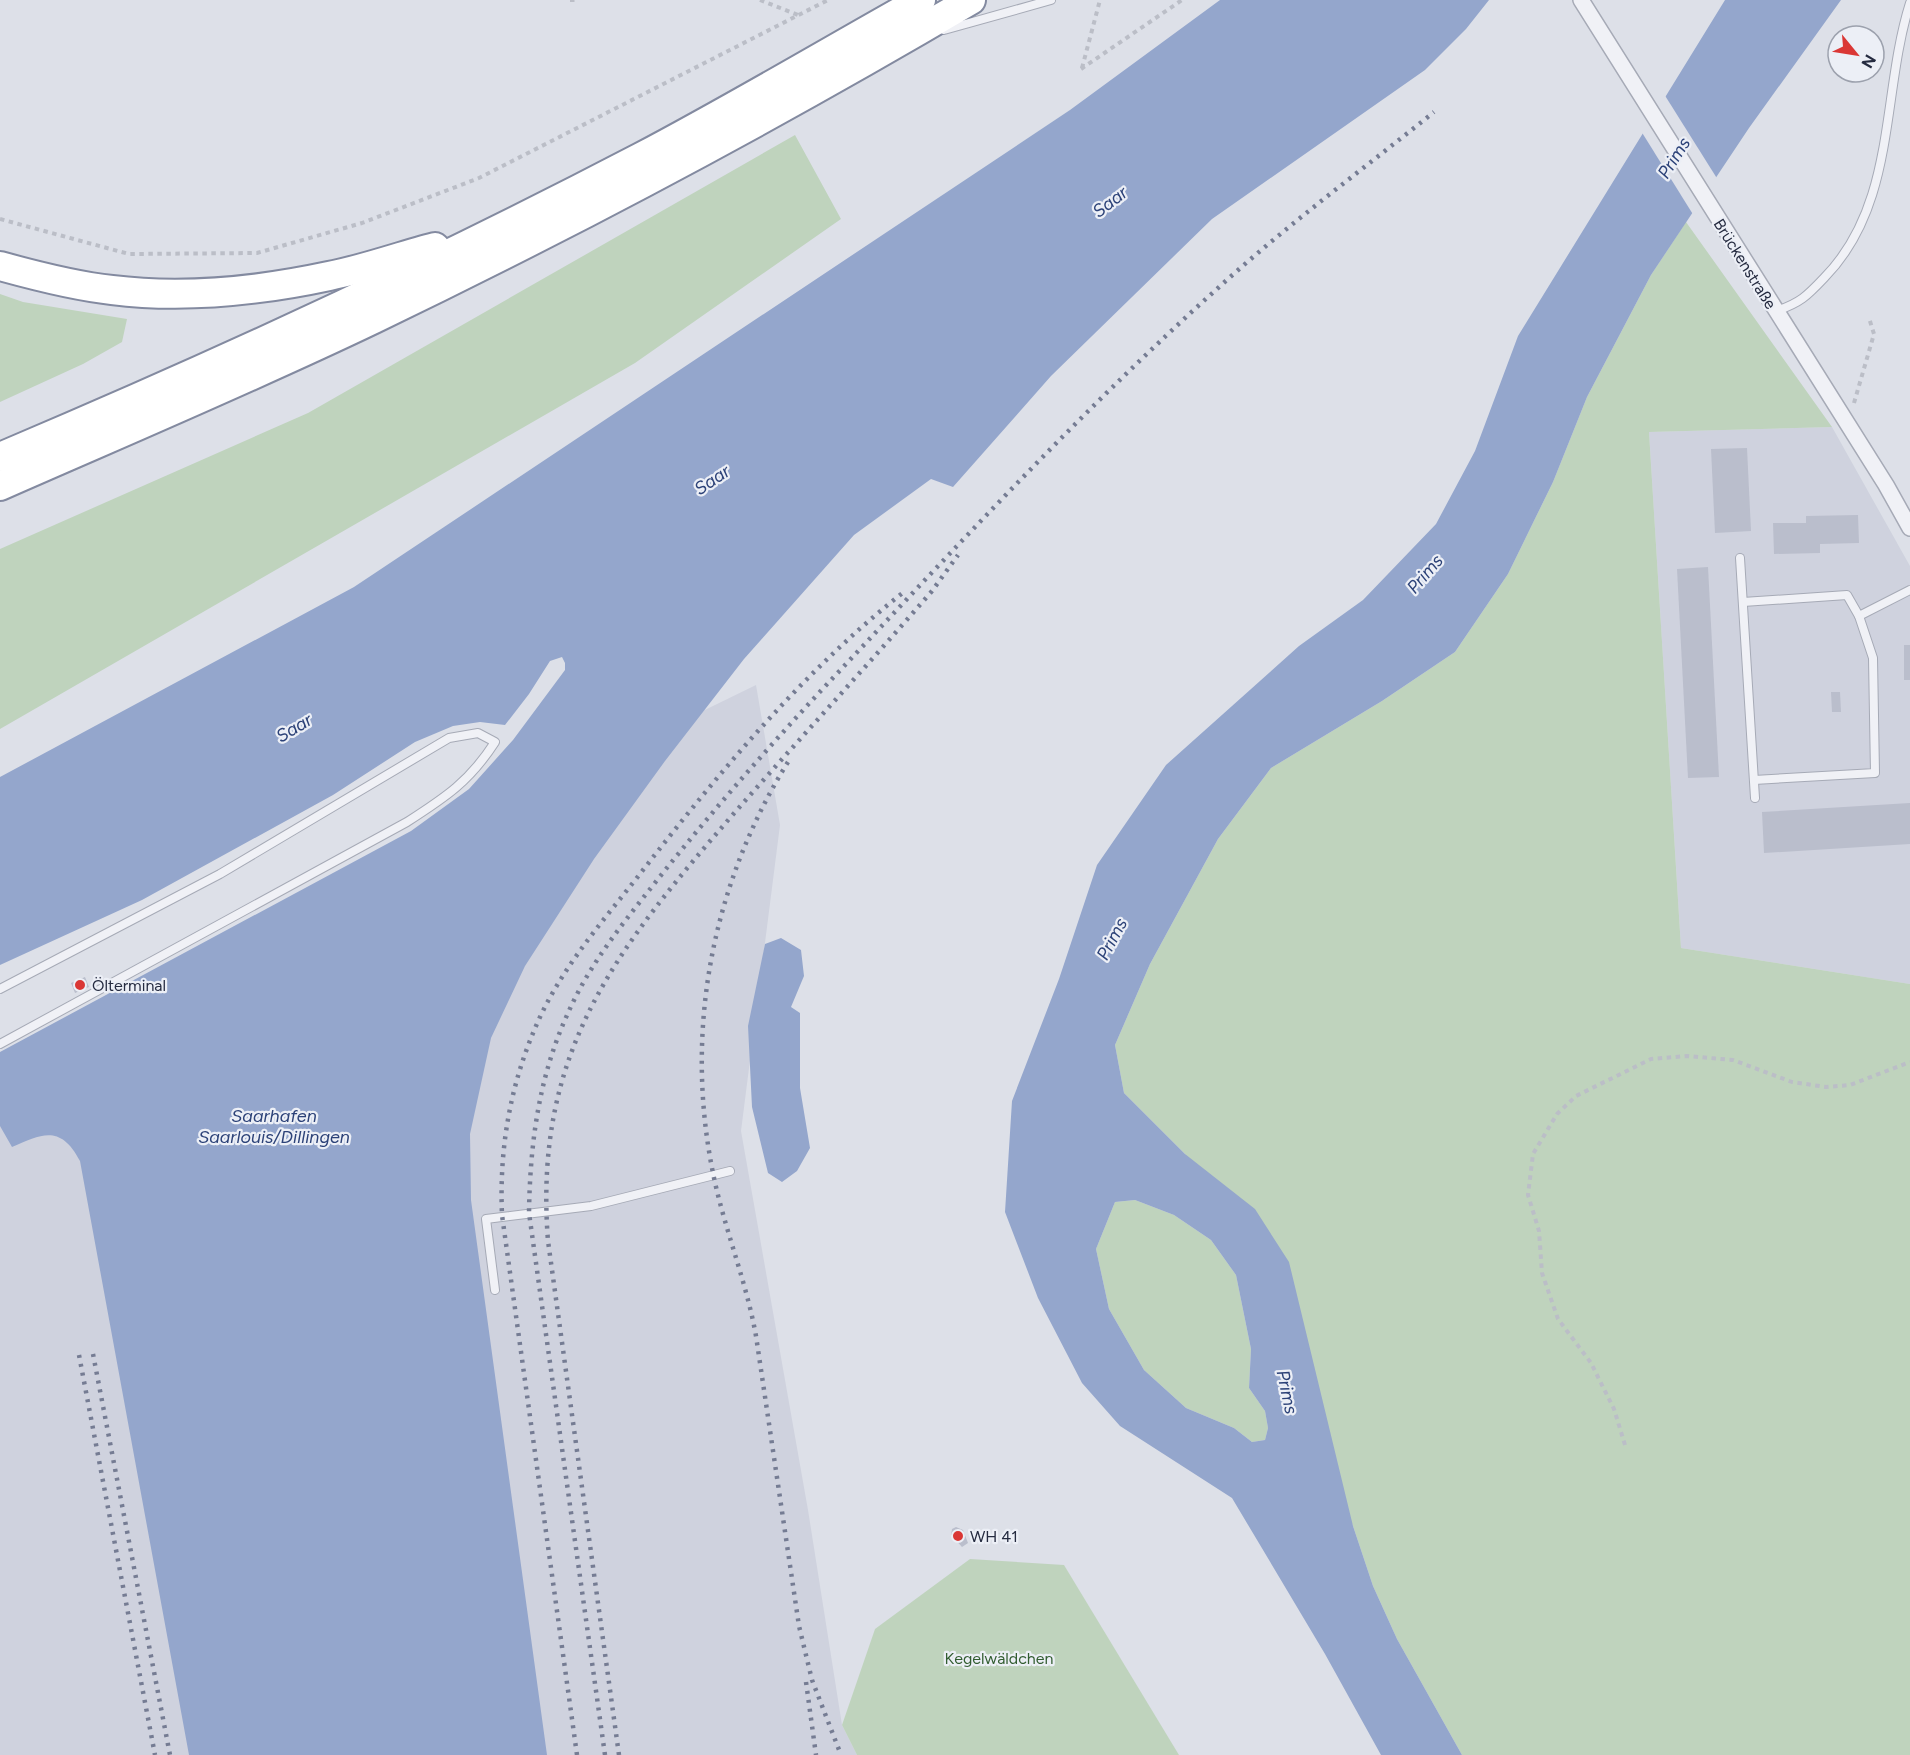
<svg xmlns="http://www.w3.org/2000/svg" width="1910" height="1755" viewBox="0 0 1910 1755" font-family="Figtree,sans-serif">
  <style>
    .built { fill: #cfd2de }
    .green { fill: #bfd3bd }
    .water { fill: #94a6cc; fill-rule: evenodd }
    .pier { fill: #dde0e8 }
    .building { fill: #babecc }
    .lines { fill: none; stroke-linecap: round; stroke-linejoin: round }
    .lane-casing { stroke: #a6aab6; stroke-width: 10 }
    .street-casing { stroke: #a6aab6; stroke-width: 18 }
    .highway-casing { stroke: #838aa0; stroke-width: 32 }
    .path { stroke: #bbbec7; stroke-width: 4; stroke-dasharray: 4.5 4.5; stroke-linecap: butt }
    .lane { stroke: #f0f1f6; stroke-width: 8 }
    .street { stroke: #f0f1f6; stroke-width: 15 }
    .highway { stroke: #fff; stroke-width: 28 }
    .rail { stroke: #757c93; stroke-width: 4.5; stroke-dasharray: 3 6; stroke-linecap: butt }
    .poi-dot { fill: #da3735; stroke: #eceff6; stroke-width: 2 }
    .labels { text-anchor: middle; dominant-baseline: central; stroke-width: 4.5; stroke-linejoin: round; paint-order: stroke }
    .street-label { font-size: 16px; fill: #252b40; stroke: #eceff6 }
    .poi-label { font-size: 16px; fill: #252b40; stroke: #eceff6; text-anchor: start }
    .park-label { font-size: 16px; fill: #325d31; stroke: #eceff6 }
    .water-label { font-size: 18px; font-style: italic; fill: #2c4278; stroke: #eceff6 }
  </style>
  <rect width="100%" height="100%" fill="#dde0e8"/>
  <!-- built -->
  <g class="built">
    <polygon points="1832,427 1910,566 1910,984 1681,948 1649,432"/>
    <polygon points="756,685 780,825 741,1131 808,1510 842,1725 857,1755 0,1755 0,1054"/>
  </g>
  <!-- green -->
  <g class="green">
    <polygon points="795,135 841,219 635,363 0,729 0,549 308,413"/>
    <polygon points="1686,222 1832,427 1649,432 1681,948 1910,984 1910,1755 1462,1755 1397,1639 1373,1586 1353,1526 1185,1154 1124,1093 1115,1045 1150,964 1218,839 1271,768 1382,701 1455,652 1508,574 1553,482 1587,397 1651,275"/>
    <polygon points="0,294 23,302 127,319 122,342 83,364 0,402"/>
    <polygon points="1135,1200 1174,1215 1211,1240 1236,1275 1251,1349 1249,1388 1265,1411 1268,1428 1265,1440 1252,1442 1234,1428 1186,1408 1144,1370 1109,1309 1096,1249 1115,1202"/>
    <polygon points="970,1559 1064,1565 1179,1755 857,1755 842,1725 875,1629"/>
  </g>
  <!-- water -->
  <g class="water">
    <path d="M1220,0h269l-23,29 -41,41 -213,149 -161,157 -98,111 -22,-8 -77,56 -110,124 -79,102 -71,98 -69,107 -34,72 -21,96 1,66 76,555h-358l-109,-594c-19,-36 -37,-28 -68,-14l-12,-21v-74l411,-221 58,-42 44,-49 52,-70v-7l-3,-6 -12,4 -21,33 -24,31 -25,-3 -27,4 -38,16 -82,53 -191,105 -142,65v-188l354,-190 716,-477z"/>
    <path d="M1725,0h116l-92,128 -98,147 -64,122 -34,85 -45,92 -53,78 -73,49 -111,67 -53,71 -68,125 -35,81 9,48 61,61 70,55 34,53 64,264 20,60 24,53 65,116h-81l-56,-101 -93,-156 -112,-72 -38,-43 -44,-85 -33,-86 7,-111 47,-122 38,-114 69,-100 133,-119 64,-46 73,-76 39,-73 43,-115zM1135,1200l39,15 37,25 25,35 15,74 -2,39 16,23 3,17 -3,12 -13,2 -18,-14 -48,-20 -42,-38 -35,-61 -13,-60 19,-47z"/>
    <polygon points="781,938 801,950 804,976 791,1007 800,1013 800,1088 810,1148 797,1171 782,1182 768,1173 752,1107 748,1026 765,944"/>
  </g>
  <!-- pier -->
  <polygon class="pier" points="1664,94 1718,180 1694,216 1641,131"/>
  <!-- building -->
  <g class="building">
    <polygon points="1747,448 1751,531 1715,533 1711,449"/>
    <polygon points="1858,515 1859,543 1820,544 1820,553 1774,554 1773,523 1806,523 1806,516"/>
    <polygon points="1708,567 1719,777 1688,778 1677,569"/>
    <rect x="1904" y="645" width="6" height="35"/>
    <polygon points="1831,692 1840,692 1841,712 1832,712"/>
    <polygon points="1910,803 1910,844 1764,853 1762,812"/>
    <polygon points="85,977 89,987 75,993 71,983"/>
    <polygon points="956,1527 963,1530 968,1543 962,1547 951,1535 952,1529"/>
  </g>
  <g class="lines">
    <defs>
      <g id="lane">
        <polyline points="944,30 1051,0"/>
        <path d="M1776,311c24,-8 31,-15 48,-33 73,-74 57,-183 86,-275"/>
        <polyline points="1740,558 1755,798"/>
        <polyline points="1743,602 1847,595 1859,616 1873,658 1875,773 1754,780"/>
        <polyline points="1859,616 1910,590"/>
        <path d="M0,989l220,-115 229,-136 29,-5 17,9c-25,39 -49,55 -88,80l-407,222"/>
        <polyline points="495,1290 486,1219 591,1206 730,1171"/>
      </g>
      <polyline id="street" points="1581,0 1886,485 1910,528"/>
      <g id="highway">
        <path d="M0,266c36,10 74,20 112,24 72,9 147,1 217,-14 36,-7 71,-20 106,-29"/>
        <path d="M0,457c218,-92 432,-191 641,-300 95,-50 187,-105 280,-157"/>
        <path d="M0,486c125,-55 251,-108 374,-167 203,-98 402,-204 597,-319"/>
      </g>
    </defs>
    <!-- lane casing -->
    <use href="#lane" class="lane-casing"/>
    <!-- street casing -->
    <use href="#street" class="street-casing"/>
    <!-- highway casing -->
    <use href="#highway" class="highway-casing"/>
    <!-- path -->
    <g class="path">
      <polyline points="570,0 579,0"/>
      <polyline points="760,0 798,15"/>
      <polyline points="1082,68 1100,0"/>
      <polyline points="1081,69 1182,0"/>
      <polyline points="0,219 129,254 257,253 362,223 479,178 828,0"/>
      <polyline points="1854,403 1874,334 1869,318"/>
      <polyline points="1625,1445 1614,1409 1591,1363 1558,1319 1542,1273 1539,1231 1528,1195 1533,1154 1557,1114 1576,1096 1651,1059 1687,1056 1733,1060 1792,1082 1826,1087 1850,1085 1910,1062"/>
    </g>
    <!-- lane -->
    <use href="#lane" class="lane"/>
    <!-- street -->
    <use href="#street" class="street"/>
    <!-- highway -->
    <use href="#highway" class="highway"/>
    <!-- rail -->
    <g class="rail">
      <path d="M788,762c-76,122 -104,269 -75,411 11,55 33,107 43,163l43,290 13,54 29,75"/>
      <polyline points="93,1354 170,1755"/>
      <polyline points="79,1355 155,1755"/>
      <polyline points="806,1682 816,1755"/>
      <path d="M577,1755l-75,-540c-3,-69 9,-135 38,-198 24,-51 61,-94 96,-138 80,-103 166,-207 269,-288"/>
      <path d="M605,1755l-76,-542c1,-70 10,-137 39,-200 22,-50 56,-91 90,-134 55,-69 113,-135 173,-199 126,-134 250,-269 387,-392 69,-63 144,-118 216,-176"/>
      <path d="M619,1755l-71,-514c-15,-191 70,-294 188,-430 65,-74 132,-146 196,-220l26,-36"/>
    </g>
  </g>
  <!-- markers -->
  <g class="poi-dot">
    <circle cx="80" cy="985" r="6"/>
    <circle cx="958" cy="1536" r="6"/>
  </g>
  <g class="labels">
    <!-- street labels -->
    <g class="street-label">
      <text transform="translate(1745 264) rotate(58)">Brückenstraße</text>
    </g>
    <!-- poi labels -->
    <g class="poi-label">
      <text x="92" y="985">Ölterminal</text>
      <text x="970" y="1536">WH 41</text>
    </g>
    <!-- park labels -->
    <g class="park-label">
      <text x="999" y="1658">Kegelwäldchen</text>
    </g>
    <!-- water labels -->
    <g class="water-label">
      <text transform="translate(1674 158) rotate(-58)">Prims</text>
      <text transform="translate(1110 202) rotate(-38)">Saar</text>
      <text transform="translate(712 480) rotate(-34)">Saar</text>
      <text transform="translate(1425 574) rotate(-49)">Prims</text>
      <text transform="translate(294 728) rotate(-31)">Saar</text>
      <text transform="translate(1112 939) rotate(-62)">Prims</text>
      <text x="274" y="1116">Saarhafen<tspan x="274" dy="21">Saarlouis/Dillingen</tspan></text>
      <text transform="translate(1287 1392) rotate(78)">Prims</text>
    </g>
  </g>
  <!-- north arrow -->
  <g transform="translate(1856 54) rotate(120)"><circle r="28" fill="#eceff6" stroke="#9ca1ad" stroke-width="1.5"/>
  <path d="M0-4.5L10 22L0 15L-10 22Z" fill="#da3735"/>
  <text y="-9" font-size="16" font-weight="bold" text-anchor="middle" fill="#252b40">N</text>
  </g>
</svg>
